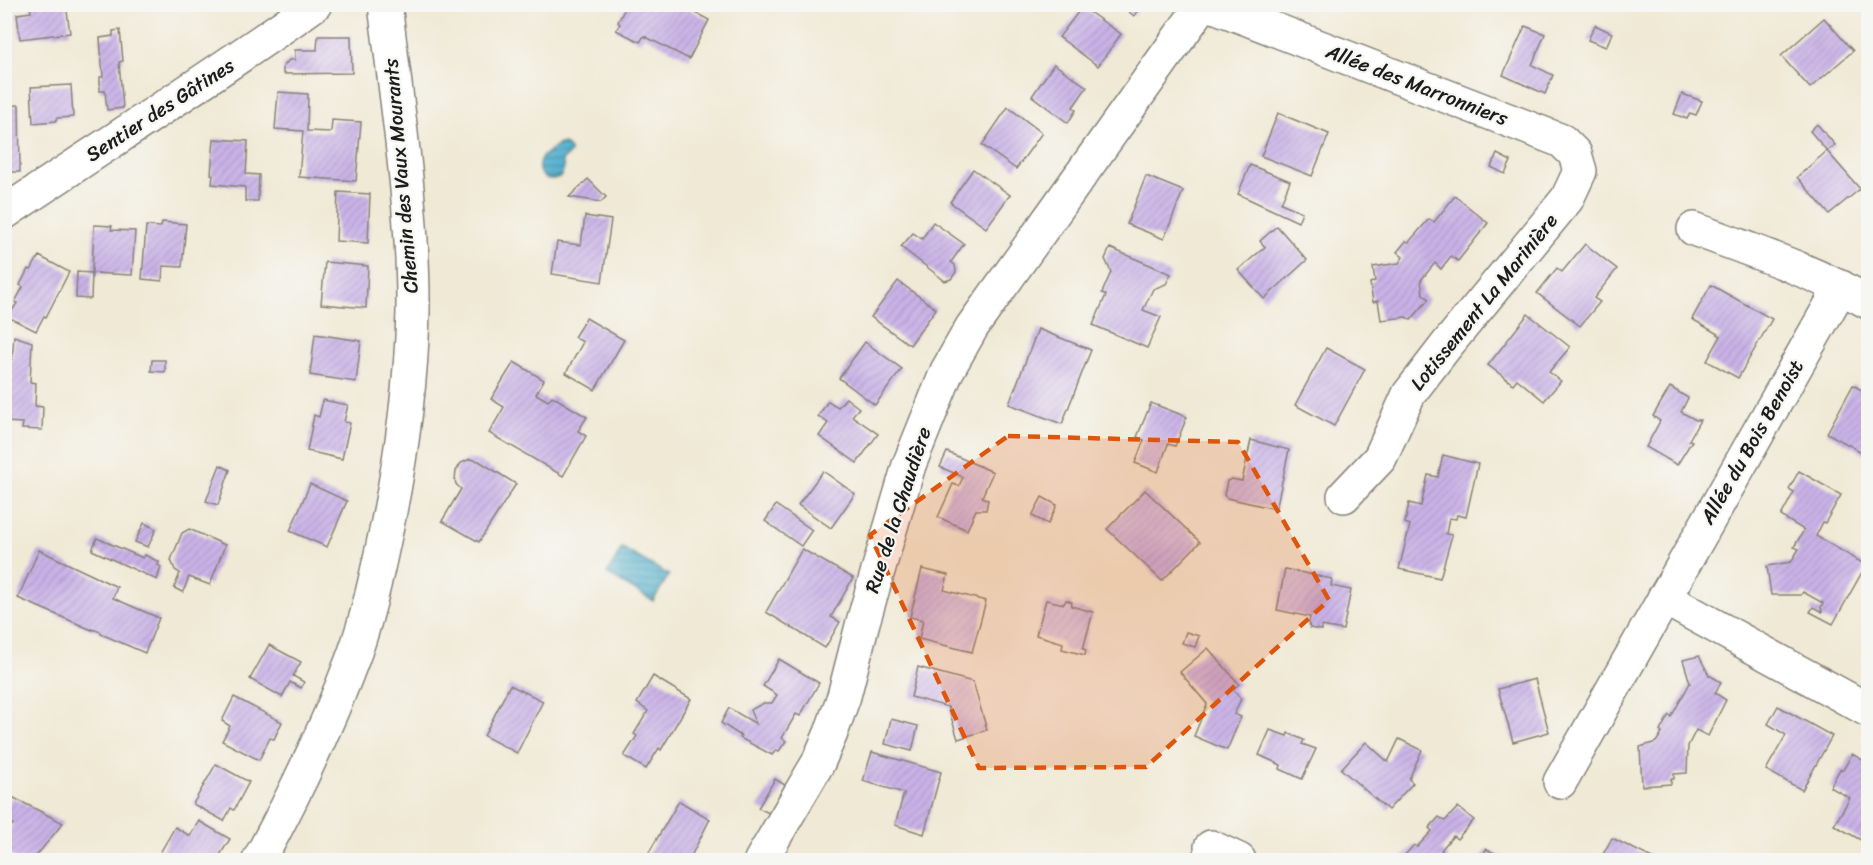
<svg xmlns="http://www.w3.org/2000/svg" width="1873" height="865" viewBox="0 0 1873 865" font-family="Sriracha,sans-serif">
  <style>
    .water { fill: url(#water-rules); stroke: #346574; stroke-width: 1.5 }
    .building { fill: url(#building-hatch) }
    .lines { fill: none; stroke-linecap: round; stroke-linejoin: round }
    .minor-casing { stroke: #868278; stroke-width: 36 }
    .minor { stroke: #fff; stroke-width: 33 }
    .marked { fill: #de560d; fill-opacity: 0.2; stroke: #de560d; stroke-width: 4.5; stroke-dasharray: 12 8; stroke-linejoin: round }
    .labels { text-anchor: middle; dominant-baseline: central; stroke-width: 4.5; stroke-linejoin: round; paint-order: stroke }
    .street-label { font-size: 20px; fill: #1c1c1c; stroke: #f6f6f2 }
  </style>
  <defs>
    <pattern id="water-rules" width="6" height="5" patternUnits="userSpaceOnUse" patternTransform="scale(1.5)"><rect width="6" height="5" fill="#4daecc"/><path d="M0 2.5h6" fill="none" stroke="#3f8da5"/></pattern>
    <pattern id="building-hatch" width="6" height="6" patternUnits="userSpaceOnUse" patternTransform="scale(1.5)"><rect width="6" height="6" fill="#cab2e7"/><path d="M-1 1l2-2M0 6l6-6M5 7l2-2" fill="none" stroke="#ad98c6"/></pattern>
  </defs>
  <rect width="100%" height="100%" fill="#f6f6f2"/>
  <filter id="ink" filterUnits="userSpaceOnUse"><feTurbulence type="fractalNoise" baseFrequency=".0167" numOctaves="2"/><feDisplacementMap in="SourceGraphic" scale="12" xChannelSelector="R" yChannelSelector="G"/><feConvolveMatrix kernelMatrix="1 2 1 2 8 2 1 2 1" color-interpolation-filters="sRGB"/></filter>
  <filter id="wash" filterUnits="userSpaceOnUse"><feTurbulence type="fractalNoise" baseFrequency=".008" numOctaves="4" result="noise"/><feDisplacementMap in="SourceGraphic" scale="24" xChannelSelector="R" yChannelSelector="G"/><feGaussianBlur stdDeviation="1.35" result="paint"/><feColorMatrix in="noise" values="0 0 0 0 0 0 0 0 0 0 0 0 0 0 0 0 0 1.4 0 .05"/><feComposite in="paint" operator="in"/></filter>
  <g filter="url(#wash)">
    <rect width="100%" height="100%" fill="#f0e9d5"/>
    <!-- water -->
    <g class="water">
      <path d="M559,144h5l6,6v3l-8,8 2,7 -3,8c-13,9 -28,-2 -20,-17 3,-6 13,-10 18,-15z"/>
      <polygon points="622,548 669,575 653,601 607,574"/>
    </g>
    <g id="blocks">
      <!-- building -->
      <g class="building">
        <polygon points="30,4 66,4 70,33 20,39 17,14 31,12"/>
        <polygon points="627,4 679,4 709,20 689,59 644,36 640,42 616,30 620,24 618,22"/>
        <polygon points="1119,4 1142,4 1134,16"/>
        <polygon points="1082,7 1121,34 1098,66 1059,37"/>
        <polygon points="1824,18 1853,51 1810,88 1781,56"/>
        <polygon points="1595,25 1612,33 1606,47 1588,40"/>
        <polygon points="1525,26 1545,34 1532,65 1553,75 1545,94 1503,75"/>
        <polygon points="120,30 123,61 119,62 123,108 107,110 105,91 100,91 100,77 103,77 100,38 113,36 113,31"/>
        <polygon points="318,36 351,36 352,73 283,74 283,67 289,60 295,60 295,50 317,50"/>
        <polygon points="1054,64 1087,87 1073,107 1076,110 1068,123 1032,96"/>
        <polygon points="71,85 73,117 57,118 56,121 33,123 31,87"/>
        <polygon points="278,92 308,94 307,131 331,132 332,120 361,122 356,181 299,177 303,131 275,129"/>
        <polygon points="1682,94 1702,101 1696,115 1690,113 1687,119 1674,114"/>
        <polygon points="19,105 20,172 4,172 4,106"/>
        <polygon points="1008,107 1042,133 1016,169 982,145"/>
        <polygon points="1278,113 1329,134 1312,176 1261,156"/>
        <polygon points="1817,124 1835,145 1827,151 1860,189 1829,214 1797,177 1827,151 1810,131"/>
        <polygon points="214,139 248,141 246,174 259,175 258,201 245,201 245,187 212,184 213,175 211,174"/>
        <polygon points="1497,154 1511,161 1505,174 1491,167"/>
        <polygon points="1250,165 1290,181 1281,203 1302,212 1298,222 1238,194"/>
        <polygon points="973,169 1010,195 986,228 950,202"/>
        <polygon points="1146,176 1183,191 1164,239 1127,224"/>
        <polygon points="588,179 606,197 601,202 569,197"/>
        <polygon points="338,192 370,194 368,243 336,241"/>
        <polygon points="1455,196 1488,223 1458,261 1451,256 1441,269 1435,263 1421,280 1423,294 1429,299 1411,320 1406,317 1381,320 1378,301 1373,302 1370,283 1375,281 1373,267 1399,263 1403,257 1397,252 1406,241 1409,242 1429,219 1434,222"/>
        <polygon points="585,216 611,220 602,282 552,274 557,242 581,245"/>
        <polygon points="162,222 186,224 182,267 163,266 162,281 142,279 146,226 161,227"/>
        <polygon points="933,222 964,244 951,262 955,265 956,272 951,279 945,281 901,247 913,233 922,239"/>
        <polygon points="94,225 112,226 111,230 135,231 132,275 92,273"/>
        <polygon points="1277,226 1307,260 1264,299 1238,270 1265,247 1260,241"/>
        <polygon points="1585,244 1617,269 1594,298 1600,302 1580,326 1537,293 1557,268 1562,272"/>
        <polygon points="1110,248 1171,274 1166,284 1153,289 1143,310 1161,317 1147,348 1093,325 1106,295 1102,293 1111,272 1105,259"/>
        <polygon points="39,256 69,272 46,317 44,316 36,331 8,317 17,303 15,302 23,287 20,285 28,269 31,270"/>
        <polygon points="325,262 368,266 366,308 321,304"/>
        <polygon points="77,272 92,273 91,299 76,298"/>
        <polygon points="898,281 936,309 910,345 871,317"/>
        <polygon points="1711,285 1772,319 1738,378 1707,361 1721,336 1692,319"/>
        <polygon points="1528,314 1570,347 1549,372 1561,381 1544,401 1517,379 1513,384 1488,365"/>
        <polygon points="586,318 624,340 595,390 566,373 583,342 574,337"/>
        <polygon points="1038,329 1091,350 1062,424 1009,404"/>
        <polygon points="315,334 361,341 356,382 310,375"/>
        <polygon points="14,336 32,342 30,382 36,383 35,406 43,407 42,430 22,429 23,423 4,422 4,359 12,359"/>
        <polygon points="865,342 902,369 875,405 839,378"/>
        <polygon points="1326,348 1365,369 1334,426 1295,405"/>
        <polygon points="152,360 165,360 165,372 151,371"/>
        <polygon points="514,362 544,380 536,394 548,401 552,396 587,417 578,431 586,436 563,476 489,433 504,407 491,399"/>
        <polygon points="1853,385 1868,394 1868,452 1867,455 1827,433"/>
        <polygon points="1670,387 1688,398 1681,412 1696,420 1700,420 1689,440 1692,441 1677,465 1646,447 1660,421 1653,416"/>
        <polygon points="846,398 859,408 852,416 878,434 857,463 819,436 828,423 818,416 828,401 838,407"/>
        <polygon points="323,400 348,405 344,422 350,423 342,459 307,451 314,415 319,417"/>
        <polygon points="1151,403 1187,417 1175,446 1168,444 1158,472 1135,463 1144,440 1137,437"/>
        <polygon points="1251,440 1289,450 1276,509 1227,498 1224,495 1227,481 1232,479 1242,481"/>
        <polygon points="947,452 993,472 982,497 988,500 986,510 976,510 967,530 938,517 953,484 959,486 963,477 940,467"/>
        <polygon points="1443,455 1478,464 1466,517 1457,515 1456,519 1449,518 1446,534 1452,535 1440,578 1399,569 1410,525 1405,523 1409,503 1421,506 1428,475 1438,477"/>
        <polygon points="470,459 479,461 516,484 479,542 442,521 461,489 456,484 455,480 456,471 461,463"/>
        <polygon points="220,465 230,470 218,505 206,501"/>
        <polygon points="823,471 855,494 831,528 798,505"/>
        <polygon points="1799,471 1841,495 1825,523 1823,522 1816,536 1866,565 1833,624 1810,612 1813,607 1822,612 1821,607 1823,603 1803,592 1801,595 1771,595 1767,566 1791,562 1799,549 1794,547 1804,530 1781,516 1794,492 1789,489"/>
        <polygon points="310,484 347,501 327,547 290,531"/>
        <polygon points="1145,490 1200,542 1162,581 1107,529"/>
        <polygon points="1042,497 1057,505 1048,524 1032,516"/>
        <polygon points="776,505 812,530 801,546 765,521"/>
        <polygon points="144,523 156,529 148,547 135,542"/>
        <polygon points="189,529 225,545 210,585 189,577 183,592 174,588 180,573 175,570 171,560 182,533"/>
        <polygon points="97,538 143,558 145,555 159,562 158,565 161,567 157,580 92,550"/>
        <polygon points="802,549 853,578 831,617 840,622 825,648 766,612"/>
        <polygon points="39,550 117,587 113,598 159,618 145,653 101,634 101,632 92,629 92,630 18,598"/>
        <polygon points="922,569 948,575 944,590 986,601 972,652 919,639 923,620 910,617"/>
        <polygon points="1285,569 1332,579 1331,586 1351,590 1343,630 1321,626 1321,630 1310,628 1309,623 1310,617 1277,610"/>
        <polygon points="1046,600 1064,604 1066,600 1072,602 1071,606 1093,612 1083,649 1086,650 1085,655 1062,649 1063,643 1036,635"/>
        <polygon points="1186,632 1199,636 1195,647 1182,643"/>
        <polygon points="269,645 301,662 293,676 304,682 301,688 290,682 282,697 250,679"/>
        <polygon points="1208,648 1239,684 1233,689 1241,699 1234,714 1241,717 1227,750 1194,736 1207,704 1180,672"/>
        <polygon points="1699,656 1709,675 1721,682 1715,693 1726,700 1708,736 1696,730 1688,746 1687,773 1674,774 1674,779 1671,779 1671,784 1642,786 1640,747 1656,742 1662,733 1660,731 1669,715 1671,717 1690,683 1683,660"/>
        <polygon points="779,659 819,683 800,716 796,714 782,738 786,741 779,751 776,750 772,755 740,738 741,736 721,723 729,708 756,724 750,710 764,703 772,703 777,695 763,686"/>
        <polygon points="918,667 973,682 987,730 958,739 948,707 911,697"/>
        <polygon points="653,676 691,699 661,750 659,748 646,769 624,756 637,736 634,734 648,711 637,703"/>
        <polygon points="1535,679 1549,732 1513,742 1498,689"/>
        <polygon points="510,685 543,701 517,753 484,736"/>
        <polygon points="234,697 282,722 274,739 270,738 259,760 222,741 230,726 222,721"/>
        <polygon points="1778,706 1832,736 1802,790 1766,770 1786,735 1768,724"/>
        <polygon points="891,719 918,726 912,751 885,744"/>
        <polygon points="1270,730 1287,736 1288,733 1304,740 1302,744 1316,749 1302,779 1280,769 1281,765 1259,755"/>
        <polygon points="1399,739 1422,750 1409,779 1413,783 1388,810 1341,769 1366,742 1388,762"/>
        <polygon points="872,752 941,772 924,834 895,825 904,793 863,781"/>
        <polygon points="1852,754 1866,762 1868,759 1868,840 1866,843 1834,825 1850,798 1830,787 1840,769 1843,770"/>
        <polygon points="216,764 249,782 234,810 231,808 224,821 193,804"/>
        <polygon points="775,779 785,785 769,813 758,808"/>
        <polygon points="12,797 63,823 33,860 18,860 4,851 4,836 13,824 4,820 4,811"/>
        <polygon points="679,801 710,819 689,860 659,860 648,854"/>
        <polygon points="1458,807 1474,820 1457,839 1453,836 1441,850 1449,858 1446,860 1407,860 1403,857 1414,845 1417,847 1432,831 1429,828 1439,817 1445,821"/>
        <polygon points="199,821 230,839 217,860 201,860 198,859 197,860 156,860 175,827 190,836"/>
        <polygon points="1612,838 1656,860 1600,860"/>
        <polygon points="1486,849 1509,860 1481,860"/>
      </g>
    </g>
  </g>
  <g filter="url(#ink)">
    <use href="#blocks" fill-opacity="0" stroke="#868278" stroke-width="1.5"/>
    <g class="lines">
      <defs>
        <g id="minor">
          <polyline points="1209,4 1562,141 1575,154 1580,171 1567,199 1446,346 1409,394 1380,458 1344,496"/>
          <path d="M4,213c104,-70 209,-136 311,-209"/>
          <path d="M1694,229c59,22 119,42 174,73"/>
          <polyline points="1664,598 1868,710"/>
          <polyline points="1560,782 1841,287"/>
          <polyline points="1211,847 1239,860"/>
          <path d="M259,860c36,-66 69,-135 95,-205 13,-36 21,-73 29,-110 17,-77 28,-155 30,-233 1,-101 -16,-207 -28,-308"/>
          <polyline points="761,860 818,763 831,733 844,696 863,622 909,465 947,371 972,327 1203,4"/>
        </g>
      </defs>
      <!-- minor casing -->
      <use href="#minor" class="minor-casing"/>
      <!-- minor -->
      <use href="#minor" class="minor"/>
    </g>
  </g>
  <!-- marked area -->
  <path class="marked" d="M1008,436l230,6 91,158 -183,167 -167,1 -109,-233z"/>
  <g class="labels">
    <!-- street labels -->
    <g class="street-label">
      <text transform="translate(1417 85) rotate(21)">Allée des Marronniers</text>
      <text transform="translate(160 110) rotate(-33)">Sentier des Gâtines</text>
      <text transform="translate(401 176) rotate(-95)">Chemin des Vaux Mourants</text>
      <text transform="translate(1484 302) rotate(-51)">Lotissement La Marinière</text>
      <text transform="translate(1752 442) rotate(-60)">Allée du Bois Benoist</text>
      <text transform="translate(898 510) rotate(-72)">Rue de la Chaudière</text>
    </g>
  </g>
  <!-- margin -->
  <rect width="1873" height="865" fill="none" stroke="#f6f6f2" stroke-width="24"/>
</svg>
